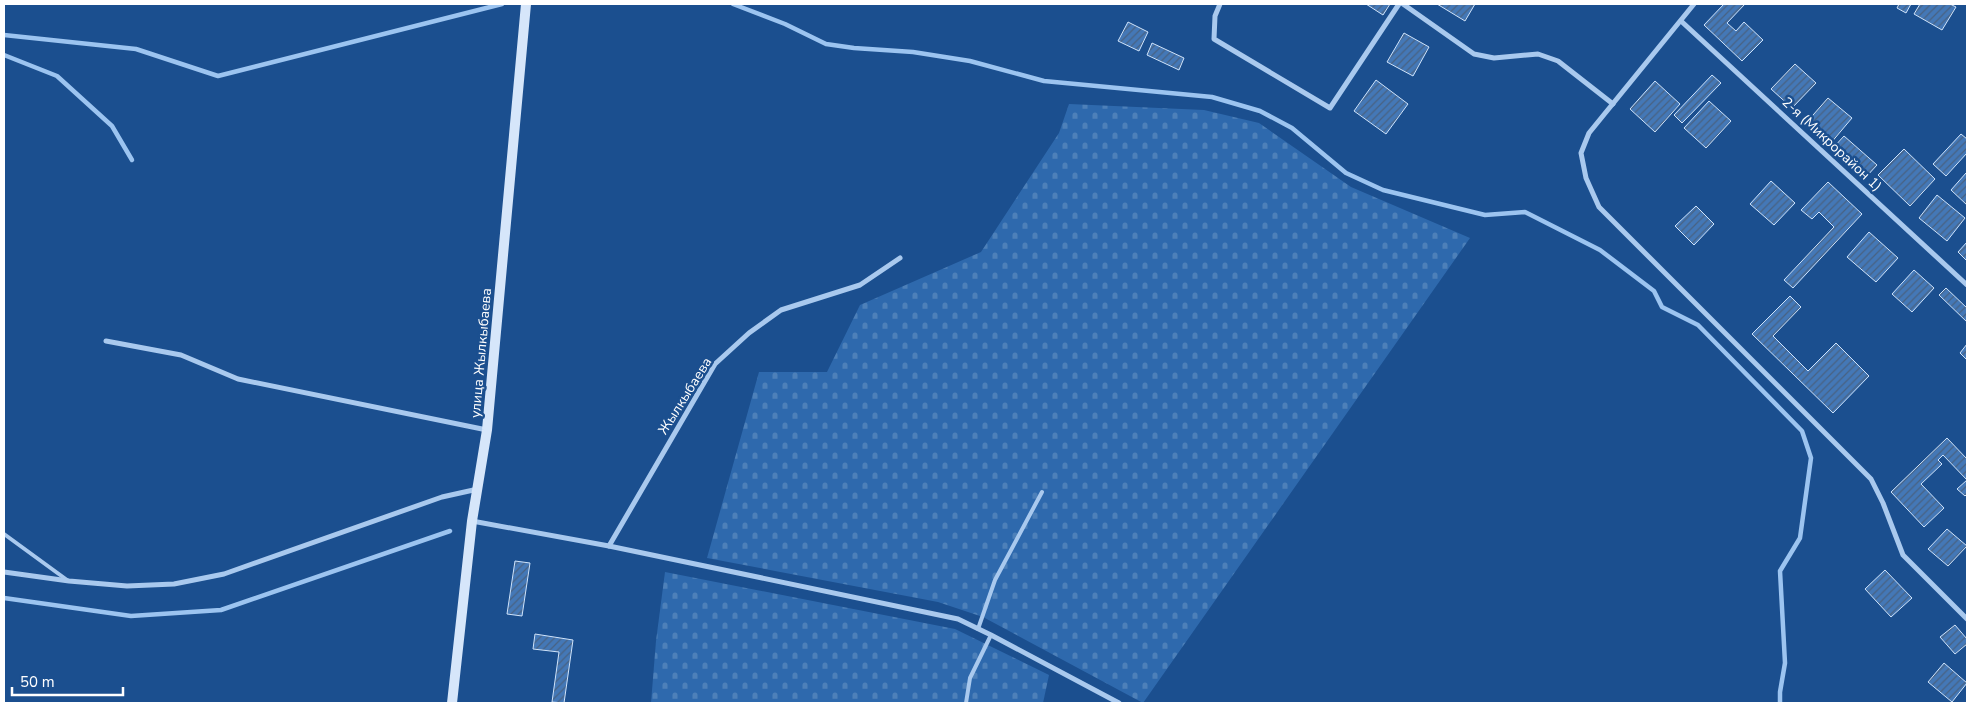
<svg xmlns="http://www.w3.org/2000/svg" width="1971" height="707" viewBox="0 0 1971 707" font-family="'Nunito Sans',sans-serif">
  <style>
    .cemetery { fill: url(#cemetery-stones) }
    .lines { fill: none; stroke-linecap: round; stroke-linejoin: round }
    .stream { stroke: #9cc4f0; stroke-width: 4.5 }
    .building { fill: url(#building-hatch); stroke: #cfe3fa }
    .lane { stroke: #a9c9ee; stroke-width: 4 }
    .street { stroke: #a9c9ee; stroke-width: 5 }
    .secondary { stroke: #d6e6fa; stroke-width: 10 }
    .labels { text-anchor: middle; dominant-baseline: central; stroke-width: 5; stroke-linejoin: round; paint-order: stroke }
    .street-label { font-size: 14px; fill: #fff; stroke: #1b4f8f }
  </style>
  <defs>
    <pattern id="cemetery-stones" width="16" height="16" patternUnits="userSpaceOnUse" patternTransform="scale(1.25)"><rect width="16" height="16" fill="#2e69ad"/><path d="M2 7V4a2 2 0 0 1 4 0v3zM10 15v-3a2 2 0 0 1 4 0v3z" fill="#4d80b9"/></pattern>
    <pattern id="building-hatch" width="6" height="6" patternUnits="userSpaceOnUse" patternTransform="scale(1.25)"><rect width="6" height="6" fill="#4478b7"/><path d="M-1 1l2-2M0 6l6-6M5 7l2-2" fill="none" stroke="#486282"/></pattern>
  </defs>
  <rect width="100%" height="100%" fill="#1b4f8f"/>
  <!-- cemetery -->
  <g class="cemetery">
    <polygon points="1069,104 1204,110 1259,123 1351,187 1470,238 1143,703 983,617 938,602 707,558 759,372 827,372 860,305 981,252 1059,133"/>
    <polygon points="665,572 955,629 1049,675 1043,703 651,703 656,641"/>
  </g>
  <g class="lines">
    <!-- stream -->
    <g class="stream">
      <polyline points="733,4 785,24 826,44 854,48 913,52 970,61 1044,81 1212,97 1260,111 1292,128 1346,173 1383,190 1485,215 1525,212 1600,250 1654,291 1662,307 1698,325 1802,431 1811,458 1800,538 1780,571 1785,663 1780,692 1780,703"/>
      <polyline points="4,35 136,49 218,76 502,4"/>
      <polyline points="4,55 57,76 112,126 132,160"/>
      <polyline points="4,598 131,616 221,610 450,531"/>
    </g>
  </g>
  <!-- building -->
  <g class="building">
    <polygon points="1366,4 1390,4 1383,15"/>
    <polygon points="1437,4 1475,4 1465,21"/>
    <polygon points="1724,4 1745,4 1727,23 1736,31 1744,22 1763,40 1742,61 1704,25"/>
    <polygon points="1899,4 1911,4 1906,13 1897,8"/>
    <polygon points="1920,4 1950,4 1956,7 1942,30 1914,14"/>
    <polygon points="1128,22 1148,32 1139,51 1118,41"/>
    <polygon points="1404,33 1429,47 1413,76 1387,62"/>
    <polygon points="1152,43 1184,58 1179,70 1147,55"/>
    <polygon points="1795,64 1816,83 1792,108 1771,89"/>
    <polygon points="1712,75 1721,83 1682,123 1674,115"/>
    <polygon points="1376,80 1408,104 1386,134 1354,111"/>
    <polygon points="1655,81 1680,104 1655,132 1630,109"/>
    <polygon points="1828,98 1852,118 1830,144 1806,123"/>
    <polygon points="1709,101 1731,121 1706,148 1684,128"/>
    <polygon points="1961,134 1967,139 1967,153 1946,176 1933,164"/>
    <polygon points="1844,136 1877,165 1866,177 1833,148"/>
    <polygon points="1904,149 1935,179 1910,206 1878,175"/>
    <polygon points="1966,173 1967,173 1967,205 1951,190"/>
    <polygon points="1771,181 1795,203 1774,225 1750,204"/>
    <polygon points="1828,182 1862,214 1793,288 1784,280 1834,227 1819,212 1812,219 1801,210"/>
    <polygon points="1937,195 1965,218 1947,241 1919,218"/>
    <polygon points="1696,206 1714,224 1694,245 1675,226"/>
    <polygon points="1869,232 1898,258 1876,282 1847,257"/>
    <polygon points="1967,242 1967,261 1958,252"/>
    <polygon points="1914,270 1934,288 1912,312 1892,294"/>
    <polygon points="1946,288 1967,308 1967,322 1939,295"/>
    <polygon points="1790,296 1801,307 1773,336 1808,371 1836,343 1869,376 1833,413 1752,334"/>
    <polygon points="1967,344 1967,360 1960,353"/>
    <polygon points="1947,438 1967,459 1967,494 1965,496 1957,489 1967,480 1943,455 1938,460 1942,464 1921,484 1944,508 1924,527 1891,492"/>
    <polygon points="1947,529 1967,546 1948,566 1928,549"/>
    <polygon points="515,561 530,563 522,616 507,614"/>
    <polygon points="1885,570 1912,598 1891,617 1865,589"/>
    <polygon points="1955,625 1967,639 1967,644 1955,654 1940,637"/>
    <polygon points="535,634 573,640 564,703 552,702 559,652 533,649"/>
    <polygon points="1944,663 1967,683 1952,702 1928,682"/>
  </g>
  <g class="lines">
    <!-- lane -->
    <g class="lane">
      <polyline points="4,534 67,580"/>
      <polyline points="978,629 995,580 1042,492"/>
      <polyline points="966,703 970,678 991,635"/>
    </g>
    <!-- street -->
    <g class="street">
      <polyline points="1220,4 1215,16 1214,39 1330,108 1399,4"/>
      <polyline points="1403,4 1474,54 1494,58 1538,54 1558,61 1613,104"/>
      <polyline points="1694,4 1589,133 1581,153 1586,178 1599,207 1871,479 1883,503 1903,555 1967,619"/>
      <polyline points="1681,21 1967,285"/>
      <polyline points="106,341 181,355 238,379 487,430"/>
      <polyline points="472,521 609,546 958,619 991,635 1119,703"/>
      <polyline points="609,546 715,364 749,333 781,310 860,285 900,258"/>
      <polyline points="4,572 69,581 127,586 174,584 224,574 442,497 478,489"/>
    </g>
    <!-- secondary -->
    <polyline class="secondary" points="452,703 472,521 487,430 526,4"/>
  </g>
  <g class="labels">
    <!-- street labels -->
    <g class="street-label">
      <text transform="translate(1832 144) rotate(43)">2-я (Микрорайон 1)</text>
      <text transform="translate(481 353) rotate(-85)">улица Жылкыбаева</text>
      <text transform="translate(685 396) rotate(-58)">Жылкыбаева</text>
    </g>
  </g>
  <!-- border -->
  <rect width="1971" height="707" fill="none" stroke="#ffffff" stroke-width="10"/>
  <!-- scale -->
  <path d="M12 687v8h111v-8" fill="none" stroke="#ffffff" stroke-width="2.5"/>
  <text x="20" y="687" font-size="15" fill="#ffffff" stroke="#1b4f8f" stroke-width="4" paint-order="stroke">50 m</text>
</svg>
